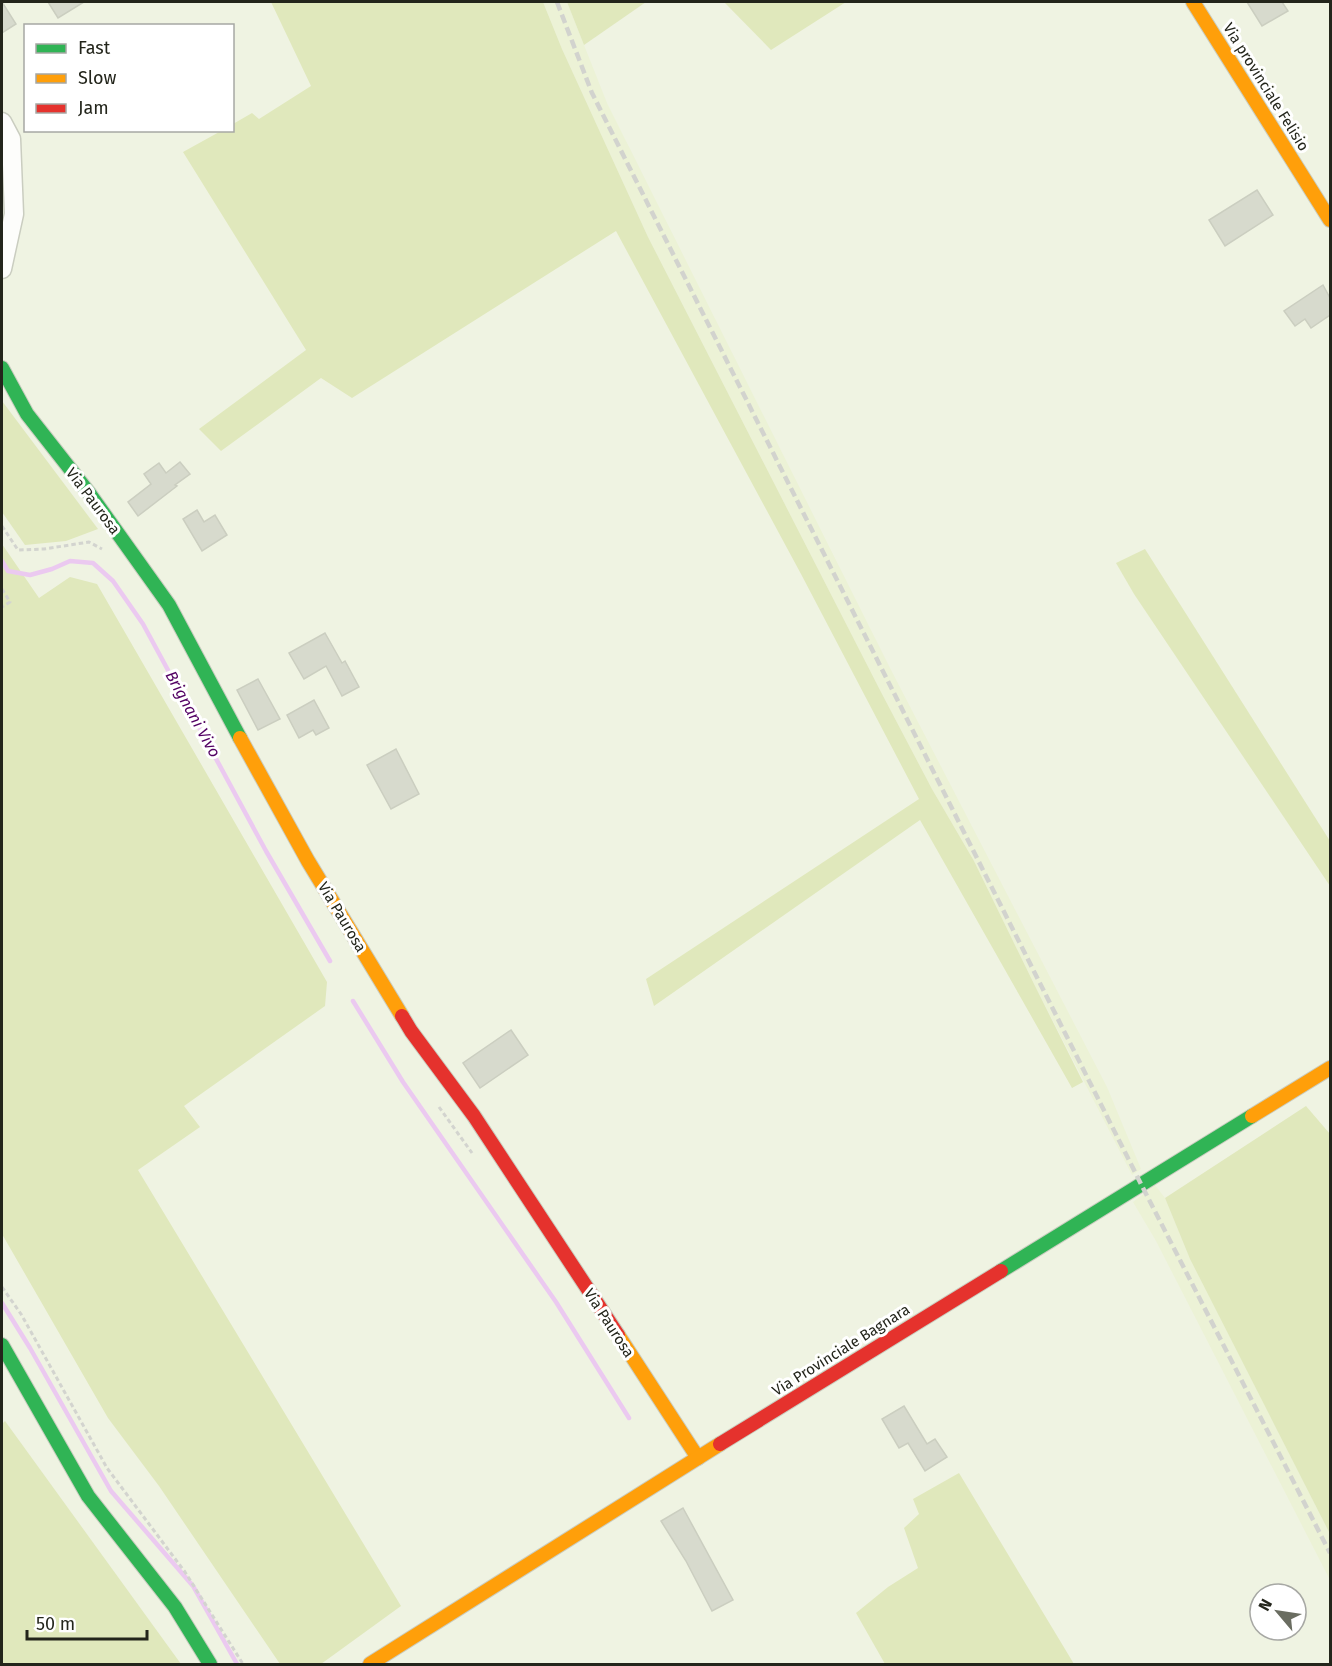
<svg xmlns="http://www.w3.org/2000/svg" width="1332" height="1666" viewBox="0 0 1332 1666" font-family="'Fira Sans',sans-serif">
  <style>
    .built { fill: #ecf2d6 }
    .green { fill: #e0e8bc }
    .lines { fill: none; stroke-linecap: round; stroke-linejoin: round }
    .stream { stroke: #ebc9f0; stroke-width: 4.5 }
    .building { fill: #d7dacd; stroke: #cbcec0; stroke-width: 1.5 }
    .street-casing { stroke: #cacdc0; stroke-width: 21 }
    .fast-casing { stroke: #cacdc0; stroke-width: 16 }
    .slow-casing { stroke: #cacdc0; stroke-width: 16 }
    .jam-casing { stroke: #cacdc0; stroke-width: 16 }
    .path { stroke: #d3d4cf; stroke-width: 3; stroke-dasharray: 4.5 3; stroke-linecap: butt }
    .street { stroke: #fdfdfb; stroke-width: 18 }
    .fast { stroke: #30b455; stroke-width: 14 }
    .slow { stroke: #ff9f0a; stroke-width: 14 }
    .jam { stroke: #e5322d; stroke-width: 14 }
    .rail { stroke: #d2d3ce; stroke-width: 4.5; stroke-dasharray: 9 4.5; stroke-linecap: butt }
    .labels { text-anchor: middle; dominant-baseline: central; stroke-width: 6; stroke-linejoin: round; paint-order: stroke }
    .street-label { font-size: 15px; fill: #23251b; stroke: #fff }
    .water-label { font-size: 16px; font-style: italic; fill: #520063; stroke: #fff }
  </style>
  <rect width="100%" height="100%" fill="#eff3e2"/>
  <!-- built -->
  <g class="built">
    <polygon points="543,2 567,2 607,103 890,668 1107,1087 1141,1169 1132,1175 1035,986 974,861 932,789 881,692 648,237 562,49"/>
    <polygon points="1155,1185 1165,1198 1190,1259 1330,1534 1330,1580 1156,1241 1133,1202"/>
  </g>
  <!-- green -->
  <g class="green">
    <polygon points="271,2 543,2 562,49 648,237 881,692 932,789 974,861 1035,986 1083,1082 1072,1088 920,820 654,1006 646,979 919,799 801,574 616,231 352,398 321,378 221,451 199,429 306,350 183,152 221,131 232,130 233,124 252,113 259,119 311,86"/>
    <polygon points="567,2 646,2 584,45"/>
    <polygon points="724,2 846,2 771,50"/>
    <polygon points="2,401 98,529 66,541 25,545 2,512"/>
    <polygon points="2,544 39,598 70,577 97,584 327,982 325,1006 184,1106 200,1127 138,1170 401,1606 321,1664 280,1664 159,1486 108,1418 2,1234"/>
    <polygon points="1145,549 1330,841 1330,886 1134,594 1116,563"/>
    <polygon points="1306,1106 1330,1134 1330,1534 1190,1259 1165,1198"/>
    <polygon points="5,1421 181,1664 2,1664 2,1424"/>
    <polygon points="959,1473 1074,1664 885,1664 856,1613 888,1587 918,1568 904,1528 919,1514 913,1499"/>
  </g>
  <g class="lines">
    <!-- stream -->
    <g class="stream">
      <polyline points="2,561 8,571 30,575 52,569 70,561 93,563 113,581 143,624 266,851 330,961"/>
      <polyline points="353,1001 403,1082 556,1302 629,1418"/>
      <polyline points="2,1303 30,1348 111,1491 193,1586 237,1664"/>
    </g>
  </g>
  <!-- building -->
  <g class="building">
    <polygon points="2,2 16,24 2,33"/>
    <polygon points="48,2 84,2 58,18"/>
    <polygon points="1247,2 1282,2 1288,11 1262,26"/>
    <polygon points="1257,190 1273,215 1225,246 1209,220"/>
    <polygon points="1323,285 1330,298 1330,315 1311,328 1305,319 1295,326 1284,311"/>
    <polygon points="180,462 190,474 175,485 177,486 138,516 128,502 151,484 144,474 159,463 166,473"/>
    <polygon points="197,510 204,522 215,515 227,535 202,551 183,519"/>
    <polygon points="325,633 342,663 345,661 359,687 342,696 326,666 304,679 289,653"/>
    <polygon points="258,679 280,719 258,730 237,690"/>
    <polygon points="314,700 329,728 316,735 313,730 299,738 287,715"/>
    <polygon points="396,749 419,794 391,809 367,765"/>
    <polygon points="511,1030 528,1055 480,1088 463,1063"/>
    <polygon points="904,1406 927,1444 935,1439 947,1457 925,1471 908,1443 899,1448 882,1419"/>
    <polygon points="683,1508 733,1600 712,1611 686,1561 661,1521"/>
  </g>
  <g class="lines">
    <defs>
      <polyline id="street" points="2,122 11,139 14,214 2,269"/>
      <g id="fast">
        <polyline points="2,368 27,414 89,493 169,605 240,738"/>
        <polyline points="1001,1271 1252,1116"/>
        <polyline points="2,1345 88,1496 175,1607 210,1664"/>
      </g>
      <g id="slow">
        <polyline points="1193,2 1330,220"/>
        <polyline points="240,738 308,861 402,1016"/>
        <polyline points="1252,1116 1330,1068"/>
        <polyline points="618,1335 698,1458"/>
        <polyline points="370,1664 720,1444"/>
      </g>
      <g id="jam">
        <polyline points="402,1016 411,1031 474,1116 618,1335"/>
        <polyline points="720,1444 1001,1271"/>
      </g>
    </defs>
    <!-- street casing -->
    <use href="#street" class="street-casing"/>
    <!-- fast casing -->
    <use href="#fast" class="fast-casing"/>
    <!-- slow casing -->
    <use href="#slow" class="slow-casing"/>
    <!-- jam casing -->
    <use href="#jam" class="jam-casing"/>
    <!-- path -->
    <g class="path">
      <polyline points="2,526 18,550 44,549 89,542 102,549"/>
      <polyline points="2,589 10,602 2,607"/>
      <polyline points="439,1107 472,1153"/>
      <polyline points="2,1287 21,1314 107,1468 185,1572 243,1664"/>
    </g>
    <!-- street -->
    <use href="#street" class="street"/>
    <!-- fast -->
    <use href="#fast" class="fast"/>
    <!-- slow -->
    <use href="#slow" class="slow"/>
    <!-- jam -->
    <use href="#jam" class="jam"/>
    <!-- rail -->
    <polyline class="rail" points="557,2 592,93 1141,1184 1330,1553"/>
  </g>
  <g class="labels">
    <!-- street labels -->
    <g class="street-label">
      <text transform="translate(1266 87) rotate(58)">Via provinciale Felisio</text>
      <text transform="translate(93 501) rotate(53)">Via Paurosa</text>
      <text transform="translate(342 917) rotate(59)">Via Paurosa</text>
      <text transform="translate(609 1323) rotate(57)">Via Paurosa</text>
      <text transform="translate(841 1350) rotate(-32)">Via Provinciale Bagnara</text>
    </g>
    <!-- water labels -->
    <g class="water-label">
      <text transform="translate(193 714) rotate(61)">Brignani Vivo</text>
    </g>
  </g>
  <!-- border -->
  <rect width="1332" height="1666" fill="none" stroke="#23251b" stroke-width="6"/>
  <!-- legend -->
  <rect x="24" y="24" width="210" height="108" fill="#ffffff" stroke="#a7a8a4" stroke-width="1.5"/>
  <rect x="36" y="44" width="30" height="9" fill="#30b455" stroke="#a7a8a4" stroke-width="1.5"/>
  <text x="78" y="54" font-size="18" fill="#23251b">Fast</text>
  <rect x="36" y="74" width="30" height="9" fill="#ff9f0a" stroke="#a7a8a4" stroke-width="1.5"/>
  <text x="78" y="84" font-size="18" fill="#23251b">Slow</text>
  <rect x="36" y="104" width="30" height="9" fill="#e5322d" stroke="#a7a8a4" stroke-width="1.5"/>
  <text x="78" y="114" font-size="18" fill="#23251b">Jam</text>
  <!-- north arrow -->
  <g transform="translate(1278 1612) rotate(299)"><circle r="28" fill="#ffffff" stroke="#a7a8a4" stroke-width="1.5"/>
  <path d="M0-4.5L10 22L0 15L-10 22Z" fill="#6a6d61"/>
  <text y="-9" font-size="16" font-weight="bold" text-anchor="middle" fill="#23251b">N</text>
  </g>
  <!-- scale -->
  <path d="M27 1630v9h120v-9" fill="none" stroke="#23251b" stroke-width="3"/>
  <text x="36" y="1630" font-size="18" fill="#23251b" stroke="#ffffff" stroke-width="4.5" paint-order="stroke">50 m</text>
</svg>
